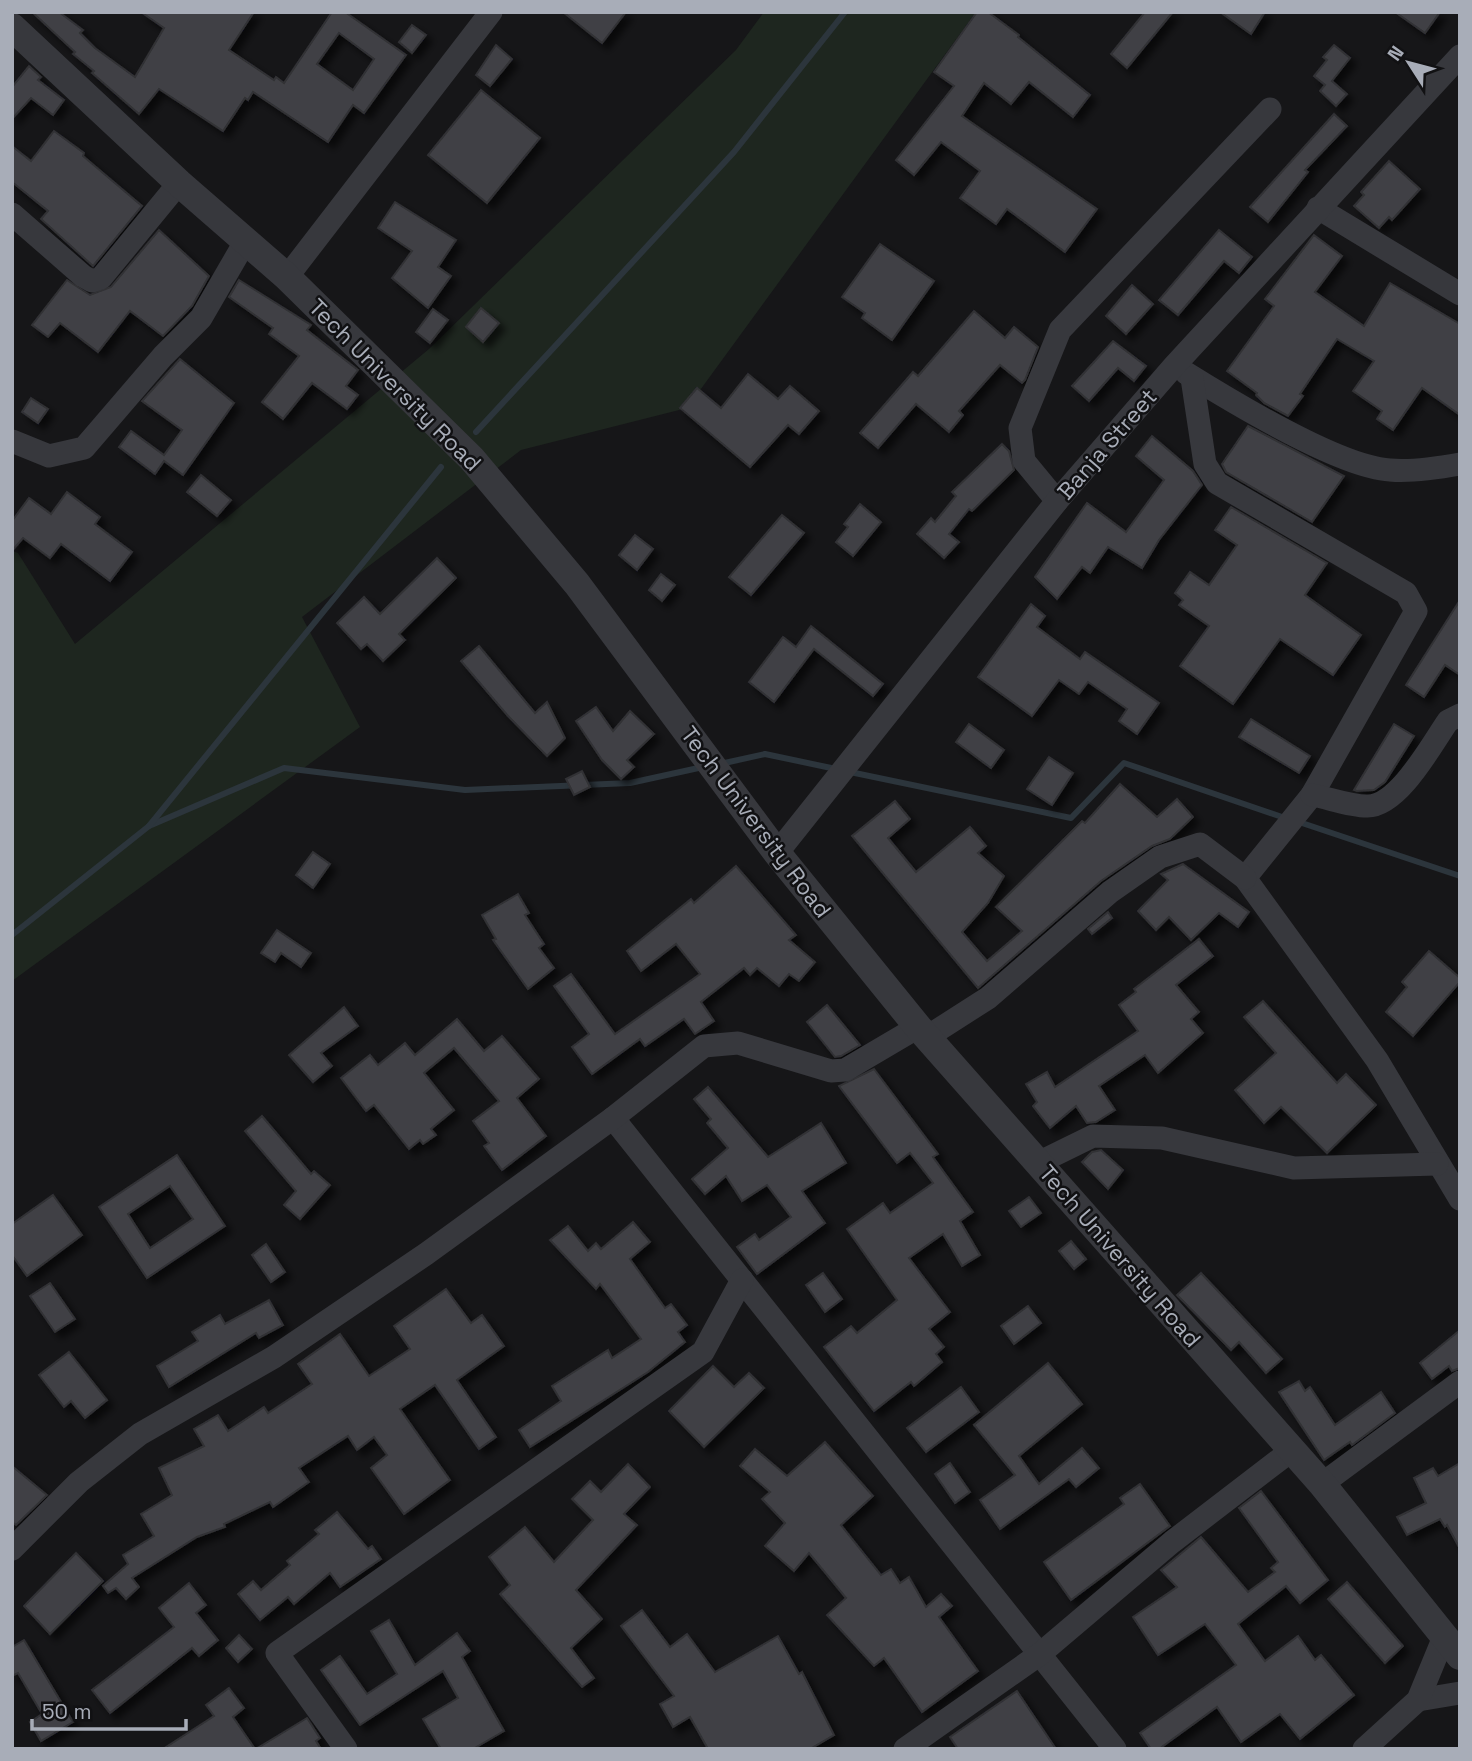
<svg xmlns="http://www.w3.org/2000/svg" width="1472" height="1761" viewBox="0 0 1472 1761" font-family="'Space Grotesk',sans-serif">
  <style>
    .green { fill: #1e261f }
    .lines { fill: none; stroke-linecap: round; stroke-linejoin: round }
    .stream { stroke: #2c353c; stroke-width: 6 }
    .building { fill: #404145; stroke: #303034; stroke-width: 2; fill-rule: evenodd; filter: url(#shadow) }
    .minor { stroke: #37383d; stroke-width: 23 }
    .tertiary { stroke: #37383d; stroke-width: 28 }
    .labels { text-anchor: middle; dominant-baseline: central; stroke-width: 5; stroke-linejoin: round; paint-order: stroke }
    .street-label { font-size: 23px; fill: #a8adb8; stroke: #111113 }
  </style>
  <defs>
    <filter id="shadow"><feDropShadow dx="6" dy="6" stdDeviation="3.5" flood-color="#0009"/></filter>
  </defs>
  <rect width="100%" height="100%" fill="#161618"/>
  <!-- green -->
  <polygon class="green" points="764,12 976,12 687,408 521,450 302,617 360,727 12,981 12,551 18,553 75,644 429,349 736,50"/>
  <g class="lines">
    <!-- stream -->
    <g class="stream">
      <polyline points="476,432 734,152 845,12"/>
      <polyline points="720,764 765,754 836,769"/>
      <polyline points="850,772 1071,818 1124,763 1285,818"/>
      <polyline points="1296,821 1460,876"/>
      <polyline points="149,826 284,768 465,790 630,783 703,767"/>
      <polyline points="12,935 149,826 441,467"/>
    </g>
  </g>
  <!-- building -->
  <g class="building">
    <path d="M32,12h27l24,18 -3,3 15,15 40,29 29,-49 -23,-16h113l-25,38 45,30 2,-3 8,6 48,-71h13l61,43 -42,58 -11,-8 -25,37 -75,-50 -5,8 -3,-2 -22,33 -64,-42 -20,25 -47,-41 2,-2 -21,-17 2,-2zM339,33l35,26 -21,31 -36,-26z"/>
    <polygon points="563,12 626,12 602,43"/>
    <polygon points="977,12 988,12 1019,35 1018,37 1090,95 1073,117 1029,82 1011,104 984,83 962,116 1097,209 1065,252 1007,209 996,224 960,198 980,171 941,142 914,175 896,160 954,86 934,72"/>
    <polygon points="1145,12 1173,12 1127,68 1111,54"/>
    <polygon points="1220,12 1265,12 1251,34"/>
    <polygon points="1395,12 1440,12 1425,33"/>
    <polygon points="412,25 426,35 412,53 399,42"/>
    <polygon points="496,45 512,59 490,86 476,75"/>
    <polygon points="1334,45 1350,58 1332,81 1347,94 1336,106 1320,91 1325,85 1314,76 1327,60 1323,57"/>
    <polygon points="29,66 41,77 38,80 64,100 53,115 31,98 12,119 12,87"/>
    <polygon points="481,90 540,138 487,203 428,155"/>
    <polygon points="1334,114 1347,126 1305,170 1308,172 1268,222 1250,207"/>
    <polygon points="54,131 84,153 83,156 142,206 93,266 41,219 48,211 12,182 12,146 31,161"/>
    <polygon points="1389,161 1420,189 1392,220 1389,217 1379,228 1354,206 1364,195 1361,192"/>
    <polygon points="395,202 456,240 438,267 451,276 428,308 392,278 412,251 378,228"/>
    <polygon points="159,230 209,276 192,306 163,336 130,311 98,352 60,323 48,337 32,325 67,280 90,295 111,287"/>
    <polygon points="1219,230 1252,257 1239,273 1224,261 1178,315 1159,300"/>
    <polygon points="1314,235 1342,256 1315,292 1364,326 1390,283 1460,324 1460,415 1422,388 1393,430 1377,419 1382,411 1353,391 1374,361 1337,339 1300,394 1303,396 1288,416 1264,403 1256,395 1257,393 1227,371 1274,306 1265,299"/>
    <polygon points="880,244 934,281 892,340 862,318 865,313 842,297"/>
    <polygon points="239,280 311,325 307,330 358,370 346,386 358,395 347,409 312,383 283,419 262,402 299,356 269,334 273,328 229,297"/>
    <polygon points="1132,285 1153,304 1126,334 1106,316"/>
    <polygon points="481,308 499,323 483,342 466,327"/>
    <polygon points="433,309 448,320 430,343 416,332"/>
    <polygon points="974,311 1005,338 1014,327 1038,347 1025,380 1022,383 1000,365 959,411 963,415 949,432 916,404 878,448 860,433 913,372 918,376"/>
    <polygon points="1113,341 1146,366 1134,381 1118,368 1089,401 1072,386"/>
    <polygon points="180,359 234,403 183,475 164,461 155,474 119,447 131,431 164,455 182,430 142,401"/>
    <polygon points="748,374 778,399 790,386 819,411 799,434 788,425 750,467 680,408 697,388 721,408"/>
    <polygon points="31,398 48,409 38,423 22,412"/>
    <polygon points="1248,426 1344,476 1312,522 1226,472 1222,464"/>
    <polygon points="1152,436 1193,471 1202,485 1159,540 1142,568 1108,547 1090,573 1082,567 1057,599 1035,577 1087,503 1126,532 1164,480 1136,456"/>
    <polygon points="1002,444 1009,451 1014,470 972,511 969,509 949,534 959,542 944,558 917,534 931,518 935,522 956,496 952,492"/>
    <polygon points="201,475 231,500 217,516 187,492"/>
    <polygon points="67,492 100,517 95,524 132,552 110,581 61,544 50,558 23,538 12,551 12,521 29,498 51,514"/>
    <polygon points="860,504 881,522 853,556 836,542 848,527 844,524"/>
    <polygon points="1231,507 1327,563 1305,595 1361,635 1333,675 1280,639 1233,704 1180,666 1209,626 1179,605 1183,600 1175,593 1190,572 1209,585 1237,545 1215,530"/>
    <polygon points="782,515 804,533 751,595 729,577"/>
    <polygon points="635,535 653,549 637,570 619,555"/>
    <polygon points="437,558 456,578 399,634 405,640 383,661 367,644 361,649 337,623 364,597 380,614"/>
    <polygon points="661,574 675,585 662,601 649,590"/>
    <polygon points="1460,600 1460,675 1445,665 1424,697 1406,685"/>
    <polygon points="1031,604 1045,616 1037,627 1080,659 1085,652 1159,703 1137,734 1119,721 1127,709 1088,682 1079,694 1059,680 1032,716 978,677"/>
    <polygon points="811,626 883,684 873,696 814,649 774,702 749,682 783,637 796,647"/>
    <polygon points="479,646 535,713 547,702 565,738 547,756 508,716 461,661"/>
    <polygon points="596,707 613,731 630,711 654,734 627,760 634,767 621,779 602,760 576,721"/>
    <polygon points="1251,719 1310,756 1299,773 1239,737"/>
    <polygon points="969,724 1004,750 991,768 956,742"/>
    <polygon points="1394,724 1414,736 1385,782 1374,790 1357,791 1354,790"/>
    <polygon points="1049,757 1073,773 1052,805 1027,789"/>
    <polygon points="582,771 590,787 574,795 566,779"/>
    <polygon points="1120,784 1157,817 1177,799 1193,817 1170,839 1152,846 1101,881 978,988 852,836 895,801 910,819 888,838 916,872 970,827 986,846 978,853 1004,876 988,903 962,932 987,961 1022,931 996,907 1082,821 1085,823"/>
    <polygon points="313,852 330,864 313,888 296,875"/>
    <polygon points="1183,864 1249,912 1238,927 1219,913 1191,940 1169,917 1156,930 1138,911 1168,880 1161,874"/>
    <polygon points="736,866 796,935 789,940 815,962 799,981 789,974 779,986 757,968 750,975 744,968 701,1002 714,1021 695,1034 684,1019 645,1046 640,1039 592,1074 572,1047 589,1034 554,986 571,974 615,1034 700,974 676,944 641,971 627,951 691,899 694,903"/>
    <polygon points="518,894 529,913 525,915 544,944 539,948 554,968 528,989 493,940 496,939 482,915"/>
    <polygon points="1108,912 1112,918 1092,934 1088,929"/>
    <polygon points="277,930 311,953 301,967 281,953 275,962 261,953"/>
    <polygon points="1199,939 1213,956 1176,985 1199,1012 1191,1019 1203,1033 1158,1073 1145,1055 1099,1086 1115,1110 1096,1122 1087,1123 1076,1106 1050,1128 1033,1106 1037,1102 1026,1084 1047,1072 1055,1087 1138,1031 1119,1005 1136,992 1134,989"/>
    <polygon points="1429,951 1460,978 1460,982 1413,1036 1386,1012 1407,987 1402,982"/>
    <polygon points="1263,1001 1337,1083 1346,1074 1376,1105 1327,1153 1281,1107 1264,1123 1235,1090 1276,1053 1244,1017"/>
    <polygon points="827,1005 860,1045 841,1056 835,1057 807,1022"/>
    <polygon points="344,1007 358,1026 321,1053 332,1066 313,1082 289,1055"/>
    <polygon points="457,1019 484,1051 502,1036 539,1079 517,1098 546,1136 502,1170 484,1146 489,1143 473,1121 499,1101 454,1048 424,1073 454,1110 431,1129 436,1135 423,1144 420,1140 409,1149 374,1105 366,1111 341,1078 370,1055 378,1065 405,1043 415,1055"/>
    <polygon points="874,1069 938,1154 933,1157 973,1212 960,1221 980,1255 962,1266 943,1234 909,1258 950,1312 929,1329 944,1347 936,1354 942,1362 914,1386 911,1382 874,1411 824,1347 851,1326 857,1333 897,1300 847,1229 883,1203 890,1213 933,1183 910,1153 897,1163 839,1086"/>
    <polygon points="708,1087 768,1157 821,1123 846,1163 802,1191 825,1223 757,1274 737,1247 755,1234 759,1240 791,1217 767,1185 742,1201 726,1176 705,1194 692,1179 728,1148 707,1123 711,1119 694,1099"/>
    <polygon points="262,1116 311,1174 314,1171 330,1185 300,1219 284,1205 296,1191 245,1131"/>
    <polygon points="1101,1150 1123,1170 1108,1189 1082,1162 1092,1152"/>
    <path d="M177,1155l48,71 -78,52 -48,-71zM170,1186l23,33 -43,29 -22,-34z"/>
    <polygon points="53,1195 82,1235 27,1276 12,1255 12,1224"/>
    <polygon points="1029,1197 1041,1213 1021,1227 1009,1211"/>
    <polygon points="633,1222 650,1242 630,1259 665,1308 671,1304 687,1325 678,1332 685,1342 648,1372 530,1447 519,1430 561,1401 552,1386 608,1350 612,1358 641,1339 600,1284 596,1289 550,1240 568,1226 588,1251 596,1243 601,1249"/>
    <polygon points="1071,1241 1086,1259 1074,1269 1059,1251"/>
    <polygon points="266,1244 285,1272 271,1282 252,1255"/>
    <polygon points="823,1273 842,1299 825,1312 806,1285"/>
    <polygon points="1201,1273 1282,1359 1266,1373 1239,1342 1231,1350 1177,1295"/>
    <polygon points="50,1283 75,1319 55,1332 30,1296"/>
    <polygon points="446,1289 471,1323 482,1315 504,1346 457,1380 496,1437 479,1449 435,1385 400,1409 450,1480 404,1514 371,1468 387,1455 374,1437 357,1450 348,1436 299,1468 309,1482 273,1507 270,1502 224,1524 225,1527 197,1537 132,1578 139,1587 126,1599 116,1588 108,1593 103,1586 128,1564 123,1555 154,1536 141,1514 172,1495 159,1468 204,1446 194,1429 218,1415 228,1431 264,1407 268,1413 312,1384 298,1364 340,1334 369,1376 410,1349 394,1326"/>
    <polygon points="269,1300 283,1325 259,1338 256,1333 169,1387 157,1366 198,1341 192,1332 220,1315 225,1324"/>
    <polygon points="1028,1306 1041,1323 1014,1344 1001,1326"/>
    <polygon points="1460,1330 1460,1368 1452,1371 1449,1366 1432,1379 1420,1363"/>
    <polygon points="69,1352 107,1400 85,1418 71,1401 64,1407 39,1375"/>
    <polygon points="1048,1363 1082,1404 1019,1456 1039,1484 1082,1448 1099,1468 1076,1487 1069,1479 1000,1529 980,1500 1015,1475 974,1425"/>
    <polygon points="713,1366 734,1387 749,1373 764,1388 704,1447 669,1411"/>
    <polygon points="1299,1381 1305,1391 1310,1387 1335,1425 1381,1392 1395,1413 1352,1445 1350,1442 1324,1460 1279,1392"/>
    <polygon points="961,1387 979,1412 926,1452 907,1428"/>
    <polygon points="825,1442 873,1496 841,1525 881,1575 891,1569 900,1583 909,1577 926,1607 941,1594 952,1606 939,1617 978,1671 922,1712 884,1658 874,1666 827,1615 846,1598 809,1553 794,1571 765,1546 785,1523 762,1499 770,1492 740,1466 755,1449 787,1476"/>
    <polygon points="950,1463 970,1492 955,1503 935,1474"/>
    <polygon points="1460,1463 1460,1549 1447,1525 1445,1527 1440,1519 1407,1535 1397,1517 1426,1503 1414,1478 1433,1468 1438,1476"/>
    <polygon points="628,1464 650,1487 624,1514 637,1525 576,1590 602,1619 571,1648 594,1678 582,1687 500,1594 510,1585 489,1557 525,1527 554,1562 593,1520 572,1499 590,1481 601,1492"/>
    <polygon points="12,1466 47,1495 16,1525 12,1522"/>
    <polygon points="1140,1484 1170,1526 1071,1600 1044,1562 1124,1504 1120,1498"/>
    <polygon points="1261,1491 1328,1580 1300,1603 1286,1586 1238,1624 1265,1661 1298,1636 1315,1660 1321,1655 1354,1695 1300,1739 1280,1714 1241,1742 1217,1707 1159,1749 1151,1749 1140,1733 1236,1665 1205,1624 1158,1655 1133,1617 1177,1587 1161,1570 1201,1537 1248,1592 1275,1572 1271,1568 1278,1562 1239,1508"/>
    <polygon points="337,1512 368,1549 372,1546 381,1559 340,1587 330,1573 294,1604 288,1597 260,1620 238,1594 253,1581 261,1590 290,1565 287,1561 319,1534 315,1530"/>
    <polygon points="76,1553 103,1581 50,1634 24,1606"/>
    <polygon points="1347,1582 1403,1646 1385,1663 1328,1599"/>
    <polygon points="189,1583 206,1605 196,1613 218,1640 199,1656 192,1648 110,1713 92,1690 174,1627 159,1608"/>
    <polygon points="642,1610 670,1647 687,1634 715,1672 778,1636 799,1674 802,1672 834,1735 810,1749 708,1749 690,1717 673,1727 660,1704 674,1696 621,1626"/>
    <polygon points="389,1620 415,1665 457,1633 470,1651 462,1657 504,1731 473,1749 441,1749 423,1719 458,1698 443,1671 360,1725 321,1670 340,1656 367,1694 397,1674 371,1631"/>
    <polygon points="239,1635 252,1649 238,1662 226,1648"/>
    <polygon points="24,1640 73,1722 41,1741 30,1722 42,1714 18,1673 12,1676 12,1647"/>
    <polygon points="229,1688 244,1708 233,1717 255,1749 163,1749 214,1716 206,1705"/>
    <polygon points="1017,1691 1056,1749 958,1749 950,1737"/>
    <polygon points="307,1718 320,1738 316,1741 321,1749 256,1749"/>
  </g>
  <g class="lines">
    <!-- minor -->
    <g class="minor">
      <polyline points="1318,208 1460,294"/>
      <polyline points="12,214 83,276 92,281 101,278 179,183"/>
      <polyline points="287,277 491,12"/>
      <path d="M1186,373c45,28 153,94 204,97 22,2 48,-2 70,-6"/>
      <polyline points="1192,378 1205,464 1217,483 1406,593 1416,611 1312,795 1245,878 1377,1060 1460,1199"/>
      <polyline points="12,441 49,456 84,448 163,356 201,318 245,242"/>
      <polyline points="1057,501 1024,461 1020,428 1060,330 1270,109"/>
      <path d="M1312,795c17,3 37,11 55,11 31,1 65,-62 81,-85l12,-6"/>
      <polyline points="777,853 1057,501 1174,366 1460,56"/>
      <polyline points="927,1037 988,998 1110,892 1160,857 1200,844 1245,878"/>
      <polyline points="613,1118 1115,1749"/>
      <polyline points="1038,1163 1093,1136 1162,1138 1294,1168 1437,1164"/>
      <polyline points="1322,1484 1460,1382"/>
      <polyline points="12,1549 79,1482 140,1434 274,1357 426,1254 613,1118 704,1046 738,1043 831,1071 845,1070 918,1027"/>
      <polyline points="1418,1700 1460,1693"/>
      <polyline points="346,1749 277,1653 703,1352 742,1280"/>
      <polyline points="905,1749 1040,1654 1172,1542 1292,1450"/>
      <polyline points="1364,1749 1418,1700 1444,1637"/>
    </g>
    <!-- tertiary -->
    <polyline class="tertiary" points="12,27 179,183 287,277 472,459 577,584 777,853 918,1027 1322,1484 1460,1656"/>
  </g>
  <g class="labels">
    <!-- street labels -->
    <g class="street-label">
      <text transform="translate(395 385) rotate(45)">Tech University Road</text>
      <text transform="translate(1107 444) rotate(-49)">Banja Street</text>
      <text transform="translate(756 822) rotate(53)">Tech University Road</text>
      <text transform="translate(1120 1256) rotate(49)">Tech University Road</text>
    </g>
  </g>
  <!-- border -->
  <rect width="1472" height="1761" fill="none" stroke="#a8adb8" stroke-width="28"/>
  <!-- north arrow -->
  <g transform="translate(1409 63) rotate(306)" stroke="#111113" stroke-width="5" paint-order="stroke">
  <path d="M0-5L12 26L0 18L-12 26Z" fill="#a8adb8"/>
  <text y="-10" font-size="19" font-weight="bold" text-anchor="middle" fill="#a8adb8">N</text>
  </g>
  <!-- scale -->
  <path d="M32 1719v10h154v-10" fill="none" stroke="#a8adb8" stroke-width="3.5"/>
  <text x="42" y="1719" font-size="21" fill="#a8adb8" stroke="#111113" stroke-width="5" paint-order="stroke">50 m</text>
</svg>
